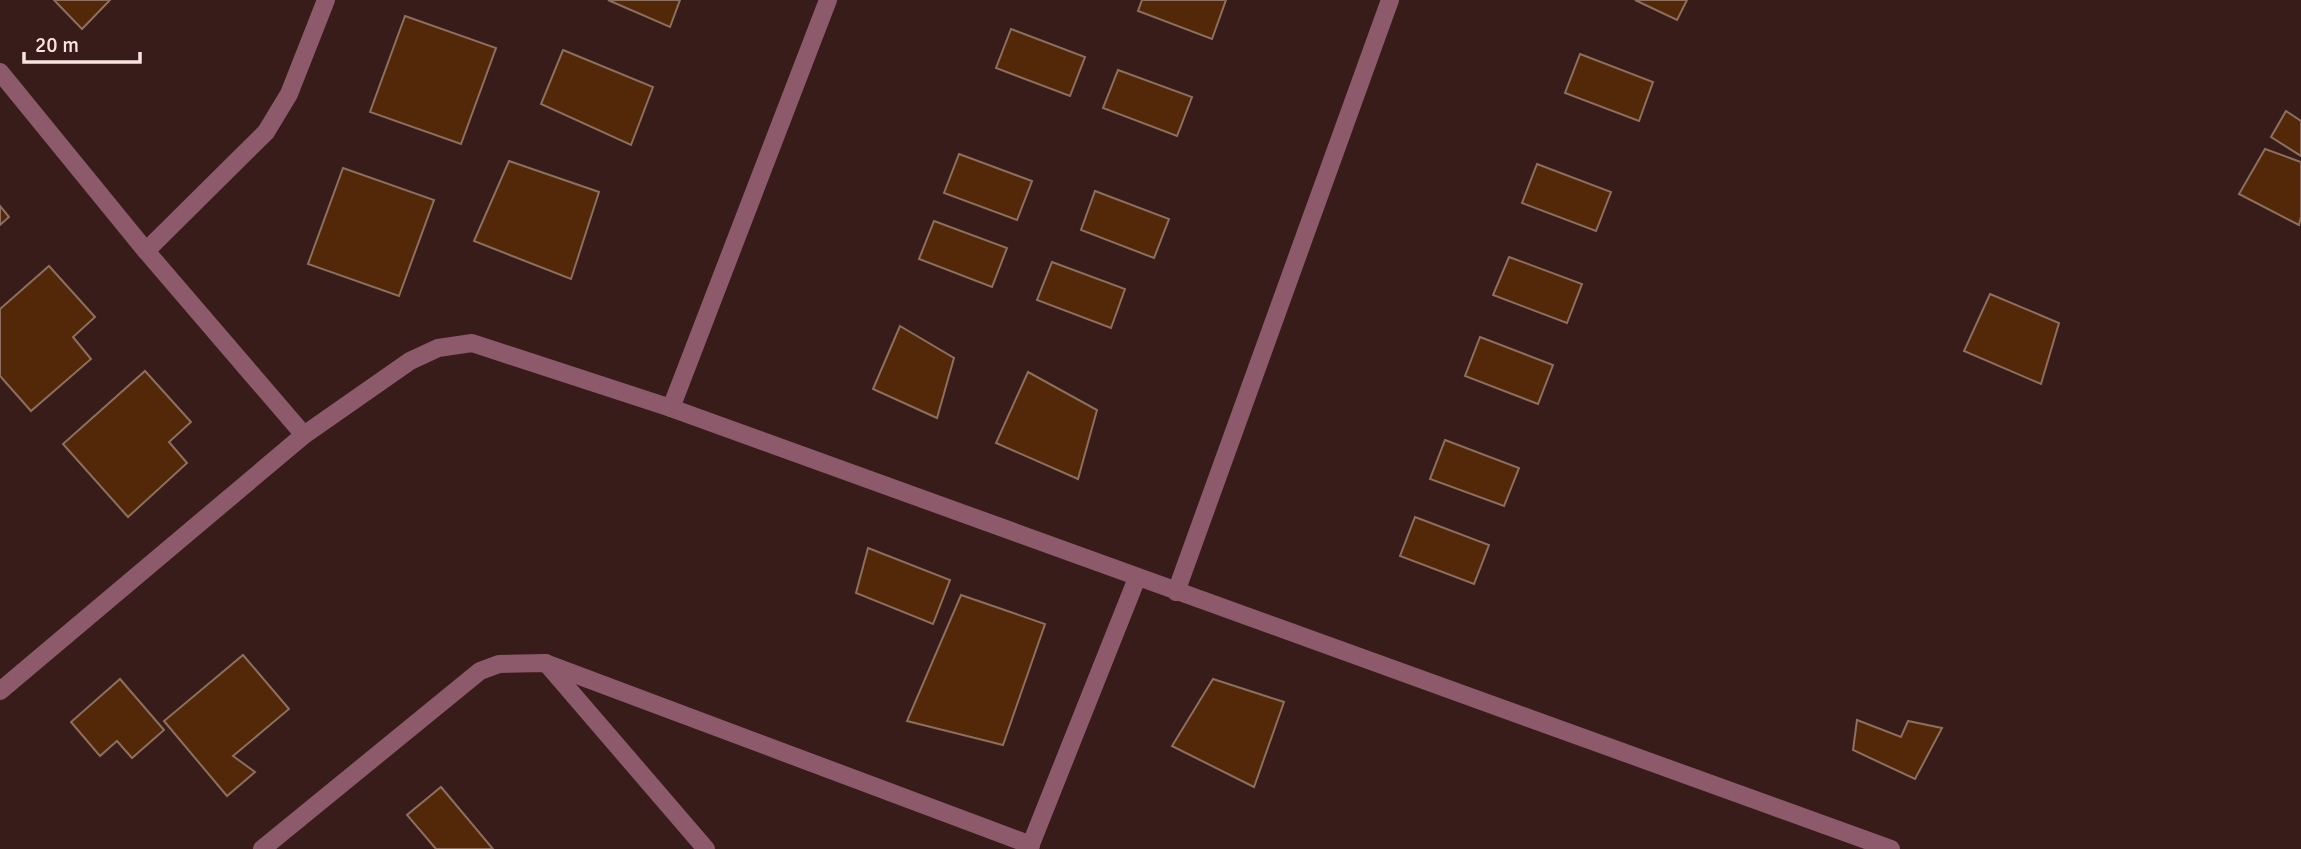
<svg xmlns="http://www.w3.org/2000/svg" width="2301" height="849" viewBox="0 0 2301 849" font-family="Signika,sans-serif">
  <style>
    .building { fill: #522808; stroke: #8c6f5e; stroke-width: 2 }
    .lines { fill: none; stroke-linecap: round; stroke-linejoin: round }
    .minor { stroke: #8c5a6b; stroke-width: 18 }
  </style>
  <rect width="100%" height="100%" fill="#381c19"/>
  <!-- building -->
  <g class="building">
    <polygon points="54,0 110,0 82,29"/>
    <polygon points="608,0 680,0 670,27"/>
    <polygon points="1142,0 1226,0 1212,39 1138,11"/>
    <polygon points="1635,0 1687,0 1677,20"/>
    <polygon points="405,16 496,48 461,144 370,112"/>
    <polygon points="1011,29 1085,57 1070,96 996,68"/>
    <polygon points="563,50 653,87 631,145 541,104"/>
    <polygon points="1580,54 1653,82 1639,121 1565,93"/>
    <polygon points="1118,70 1192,97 1177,136 1103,108"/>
    <polygon points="2286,111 2301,121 2301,156 2271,137"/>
    <polygon points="2265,149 2301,162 2301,217 2299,225 2239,194"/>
    <polygon points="959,154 1032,181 1017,220 944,193"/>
    <polygon points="509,161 599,192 571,279 474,241"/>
    <polygon points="1537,164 1611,192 1596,231 1522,203"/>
    <polygon points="343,168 434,200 399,296 308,264"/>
    <polygon points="1095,191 1169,219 1154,258 1081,230"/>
    <polygon points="0,206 9,217 0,225"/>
    <polygon points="934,221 1007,248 992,287 919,259"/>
    <polygon points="1509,257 1582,284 1567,323 1493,295"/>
    <polygon points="1052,262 1125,289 1111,328 1037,300"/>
    <polygon points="49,266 95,317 73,337 91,359 31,411 0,376 0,309"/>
    <polygon points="1990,294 2059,323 2041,384 1964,351"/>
    <polygon points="900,326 954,358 937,418 873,389"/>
    <polygon points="1480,337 1553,365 1538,404 1465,376"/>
    <polygon points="145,371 191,422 169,442 187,463 128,517 63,444"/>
    <polygon points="1028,372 1097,410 1078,479 996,443"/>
    <polygon points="1445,440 1519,468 1504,506 1430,479"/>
    <polygon points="1415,517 1489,545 1474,584 1400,556"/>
    <polygon points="868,548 950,580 933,624 856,593"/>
    <polygon points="961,595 1045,624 1003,745 907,721"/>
    <polygon points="243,655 289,709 233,756 255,772 227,796 164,721"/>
    <polygon points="120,679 164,730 132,758 117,741 100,756 71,722"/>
    <polygon points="1213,679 1284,702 1254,787 1172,746"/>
    <polygon points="1857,720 1901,737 1908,721 1942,728 1915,779 1853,750"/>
    <polygon points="441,787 493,849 436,849 407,815"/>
  </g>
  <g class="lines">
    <!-- minor -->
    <g class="minor">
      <polyline points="0,72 146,251 304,435"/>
      <polyline points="146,251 266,132 289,94 326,0"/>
      <polyline points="671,408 828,0"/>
      <polyline points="1176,592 1390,0"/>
      <polyline points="546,663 706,849"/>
      <polyline points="0,691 304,435 410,361 438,348 472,343 671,408 1891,849"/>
      <polyline points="262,849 480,671 499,664 545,663 1031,845"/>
      <polyline points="1029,849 1137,578"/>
    </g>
  </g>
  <!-- scale -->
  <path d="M24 52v10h116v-10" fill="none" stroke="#f8e3e1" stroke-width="3.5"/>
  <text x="35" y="52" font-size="21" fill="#f8e3e1" stroke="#381c19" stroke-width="5" paint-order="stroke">20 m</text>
</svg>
